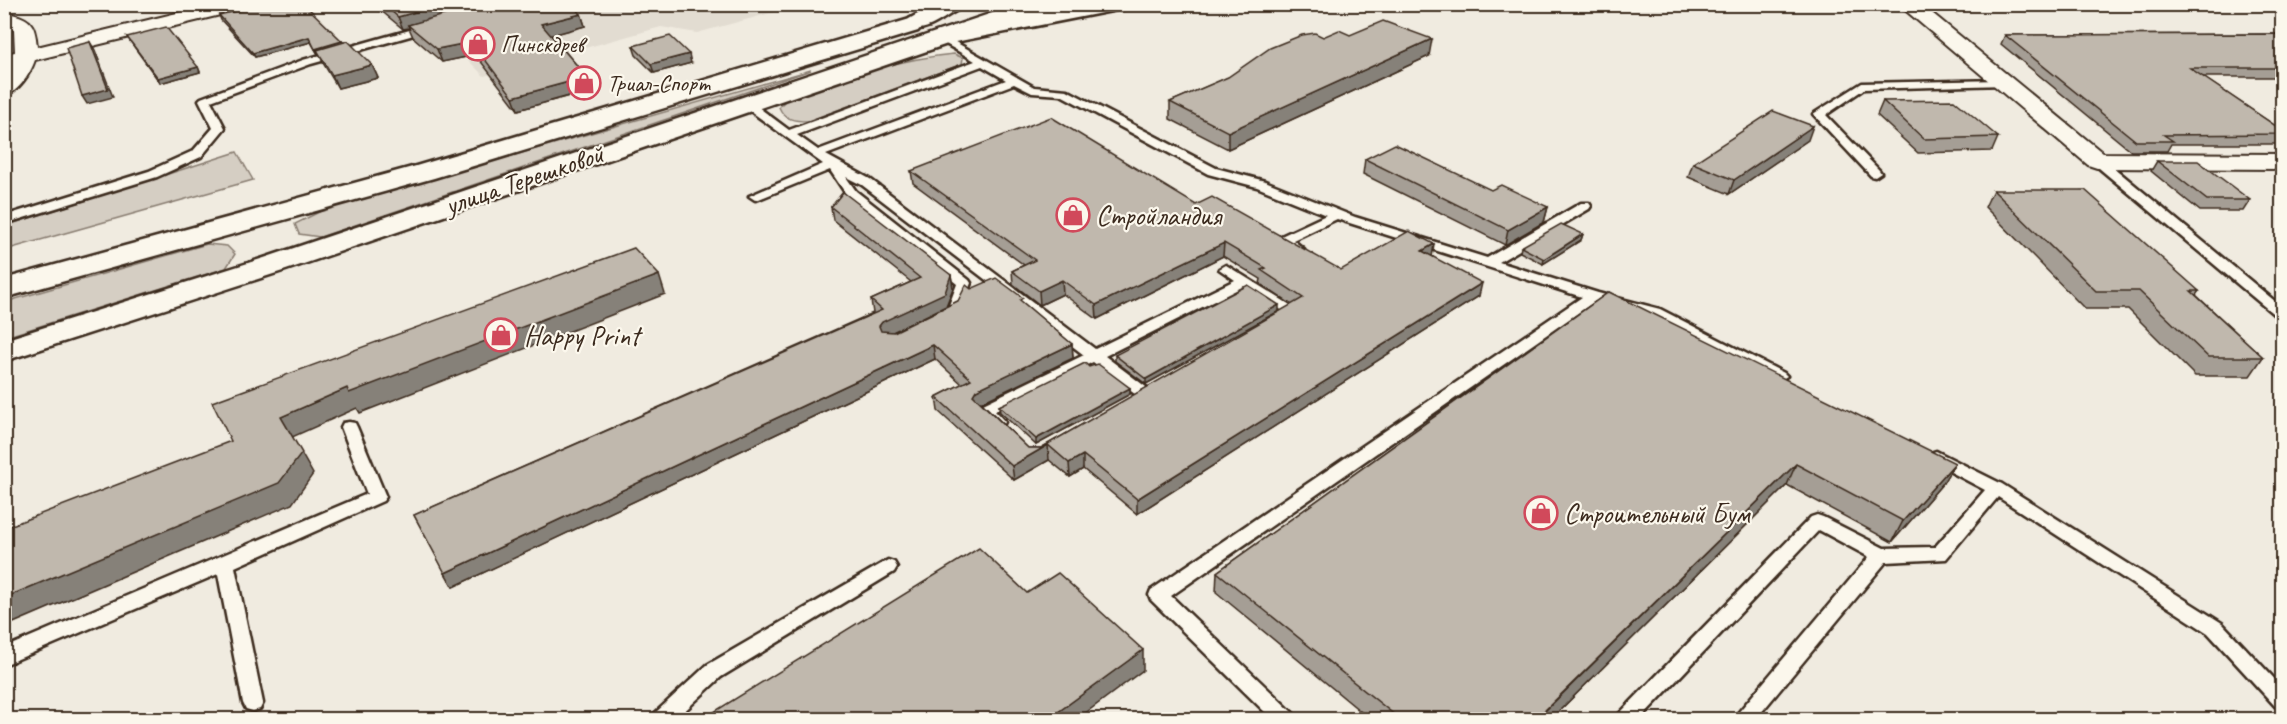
<svg xmlns="http://www.w3.org/2000/svg" width="2287" height="724" viewBox="0 0 2287 724" font-family="Caveat,sans-serif">
  <style>
    .built { fill: #e2dcd1 }
    .green { fill: #d5cec3; stroke: #887c70; stroke-width: 1.5 }
    .lines { fill: none; stroke-linecap: round; stroke-linejoin: round }
    .lane-casing { stroke: #3b2a1e; stroke-width: 5 }
    .street-casing { stroke: #3b2a1e; stroke-width: 4 }
    .secondary-casing { stroke: #3b2a1e; stroke-width: 5 }
    .primary-casing { stroke: #3b2a1e; stroke-width: 5 }
    .lane { fill: #fbf7ec; fill-rule: evenodd }
    .street { fill: #fbf7ec; fill-rule: evenodd }
    .secondary { fill: #fbf7ec; fill-rule: evenodd }
    .primary { fill: #fbf7ec; fill-rule: evenodd }
    .wall { fill: #a59e95; stroke: #3b2a1e; stroke-width: 1.5 }
    .shaded-wall { fill: #868179; stroke: #3b2a1e; stroke-width: 1.5 }
    .building { fill: #c0b8ad; stroke: #3b2a1e; stroke-width: 1.5 }
    .labels { text-anchor: middle; dominant-baseline: central; stroke-width: 4.5; stroke-linejoin: round; paint-order: stroke }
    .far-poi-label { font-size: 24px; fill: #3b2a1e; stroke: #fbf7ec; text-anchor: start }
    .street-label { font-size: 28px; fill: #3b2a1e; stroke: #fbf7ec }
    .poi-label { font-size: 28px; fill: #3b2a1e; stroke: #fbf7ec; text-anchor: start }
  </style>
  <rect width="100%" height="100%" fill="#f0ebe0"/>
  <filter id="ink" filterUnits="userSpaceOnUse"><feTurbulence type="fractalNoise" baseFrequency=".0167" numOctaves="2"/><feDisplacementMap in="SourceGraphic" scale="12" xChannelSelector="R" yChannelSelector="G"/><feConvolveMatrix kernelMatrix="1 2 1 2 8 2 1 2 1" color-interpolation-filters="sRGB"/></filter>
  <g filter="url(#ink)">
    <!-- built -->
    <polygon class="built" points="471,5 800,5 697,33 661,27 484,76 442,34"/>
    <!-- green -->
    <g class="green">
      <path d="M954,54l9,4 -1,6 -154,57c-13,0 -24,-1 -29,-14l7,-7c53,-22 111,-41 168,-46z"/>
      <polygon points="811,70 320,237 299,234 295,224 323,210"/>
      <polygon points="237,152 253,180 5,250 5,226"/>
      <polygon points="207,244 227,246 235,254 226,268 5,337 5,302"/>
    </g>
    <g class="lines">
      <defs>
        <g id="lane">
          <polygon points="431,24 435,25 435,29 311,64 211,101 225,128 201,157 157,177 4,224 4,216 149,171 193,151 213,128 199,100 201,98 303,60"/>
          <path d="M943,35l91,52 33,3 149,78 49,13 90,36 132,41 94,-55h8l2,3 -2,3 -90,53 99,31 62,16 124,64 3,3 -8,5 -5,-2 -124,-64 -55,-14 -424,295 123,118 3,6h-24l-122,-120 -2,-5 2,-5 431,-293 -245,-78 -44,21 11,9 -2,3c-9,2 -19,-5 -25,-12l2,-3 47,-22 -69,-28 -49,-13 -147,-79 -29,-2 -18,-9 -188,71 44,24 225,170 140,-69 -16,-11 7,-4 74,46 -14,10h-10l-2,-3 9,-7 -39,-25 -139,70 45,34 3,4 -3,4h-10l-47,-36 -98,49 10,11 -2,4c-12,3 -20,-7 -26,-16l2,-4 105,-51 -222,-170 -16,-8 10,14 113,89 2,3 -12,30 -10,5h-10l-2,-3 11,-7 9,-24 -109,-87 -18,-27 -71,29 -4,1 -6,-4 74,-32 -81,-59v-4h8l39,29 186,-69 -36,-21v-4zM982,66l24,14 -188,70 -21,-15z"/>
          <polygon points="2001,80 2005,81 2005,85 1864,89 1826,115 1879,170 1881,173 1875,177 1871,176 1813,114 1862,83"/>
          <polygon points="2097,156 2101,157 2282,307 2282,318 2277,317 2093,163 2091,160"/>
          <polygon points="349,422 355,423 357,427 386,497 383,501 235,567 263,703 260,709 253,711 246,709 243,703 218,574 4,665 4,648 367,494 341,427 343,423"/>
          <polygon points="1936,451 2002,484 2222,623 2282,687 2282,708 2275,706 2208,633 1998,497 1946,559 1886,562 1755,720 1732,720 1869,557 1819,530 1639,720 1616,720 1619,714 1811,517 1817,515 1823,517 1884,548 1935,547 1985,490 1930,461 1928,457 1930,453"/>
          <polygon points="888,560 894,562 897,567 894,572 721,677 675,720 651,720 654,714 707,665"/>
        </g>
        <g id="street">
          <path d="M214,4h38l-3,4 -214,52c-5,14 -16,32 -31,36v-21l7,-9 -7,2v-14l11,-2 -1,-22 -10,-4v-14c26,6 31,9 33,35z"/>
          <polygon points="1898,4 1921,4 2103,153 2282,154 2282,169 2097,168 2088,165"/>
        </g>
        <g id="secondary">
          <path d="M935,4h26l-2,5c-15,8 -32,24 -50,20l-3,-5 3,-5z"/>
          <polygon points="1081,4 1127,4 1125,9 1117,10 950,43 942,41 939,36 942,31 950,29"/>
        </g>
        <g id="primary">
          <polygon points="1019,4 1052,4 1050,9 286,270 4,361 4,340 264,258"/>
          <polygon points="910,19 918,21 921,26 918,31 434,178 4,298 4,279 416,166"/>
        </g>
      </defs>
      <!-- lane casing -->
      <use href="#lane" class="lane-casing"/>
      <!-- street casing -->
      <use href="#street" class="street-casing"/>
      <!-- secondary casing -->
      <use href="#secondary" class="secondary-casing"/>
      <!-- primary casing -->
      <use href="#primary" class="primary-casing"/>
      <!-- lane -->
      <use href="#lane" class="lane"/>
      <!-- street -->
      <use href="#street" class="street"/>
      <!-- secondary -->
      <use href="#secondary" class="secondary"/>
      <!-- primary -->
      <use href="#primary" class="primary"/>
    </g>
    <!-- wall -->
    <g class="wall">
      <polygon points="373,4 571,4 581,14 585,26 551,35 587,77 591,90 518,110 476,55 442,62 413,37 409,28 403,29"/>
      <polygon points="219,15 342,41 372,65 378,78 338,88 323,63 319,53 318,54 311,42 255,57 221,20"/>
      <polygon points="2283,34 2283,77 2203,77 2283,131 2283,141 2281,144 2171,144 2167,151 2131,151 2001,44 2005,35"/>
      <polygon points="127,37 198,67 200,72 160,83"/>
      <polygon points="1323,37 1429,56 1228,149 1170,119 1170,102"/>
      <polygon points="633,46 691,63 654,73 636,55"/>
      <polygon points="1883,101 1998,137 1992,151 1918,153 1877,115"/>
      <polygon points="1808,140 1729,194 1688,177 1693,163"/>
      <polygon points="1365,159 1491,190 1548,207 1544,222 1505,245 1363,174"/>
      <polygon points="2157,161 2250,200 2243,211 2200,211 2151,171"/>
      <polygon points="911,171 1196,205 1341,270 1432,256 1479,296 1137,514 1083,469 1070,477 1049,460 1014,480 938,411 936,397 962,384 935,359 453,587 414,515 873,313 871,300 911,282 833,220 831,207 951,275 953,288 946,306 892,332 894,332 958,301 971,289 1023,303 1072,344 1073,358 981,402 1028,448 1041,448 1292,305 1260,284 1261,279 1223,256 1097,319 1063,294 1040,305 1013,284 1012,271 1024,265 913,183"/>
      <polygon points="1993,190 2199,291 2196,295 2263,357 2250,376 2195,376 2128,309 2085,309 1985,207"/>
      <polygon points="1583,234 1581,240 1543,264 1520,252 1521,247"/>
      <polygon points="1609,292 1943,483 1892,542 1787,485 1550,720 1371,720 1216,592 1217,572"/>
      <polygon points="1279,311 1146,384 1115,361 1115,355"/>
      <polygon points="1089,367 1130,388 1130,394 1036,445 1000,412 999,406"/>
    </g>
    <!-- shaded-wall -->
    <g class="shaded-wall">
      <polygon points="443,4 466,4 468,11 408,25 409,28 403,29 398,17"/>
      <polygon points="581,14 585,26 545,37 541,24"/>
      <polygon points="309,37 311,42 255,57 253,53"/>
      <polygon points="1432,39 1429,56 1228,149 1228,132"/>
      <polygon points="342,41 344,46 317,50 319,53 318,54 315,49"/>
      <polygon points="90,42 95,50 113,97 87,104 82,96"/>
      <polygon points="472,42 476,55 442,62 437,49"/>
      <polygon points="689,54 691,63 654,73 651,64"/>
      <polygon points="372,65 378,78 338,88 332,75"/>
      <polygon points="198,67 200,72 160,83 158,78"/>
      <polygon points="587,77 591,90 518,110 513,97"/>
      <polygon points="1813,126 1808,140 1729,194 1734,180"/>
      <polygon points="1548,207 1544,222 1505,245 1508,230"/>
      <polygon points="1583,234 1581,240 1543,264 1544,259"/>
      <polygon points="1224,243 1223,256 1097,319 1096,305"/>
      <polygon points="1434,244 1432,257 1422,251"/>
      <polygon points="659,275 665,294 360,413 357,408 292,437 313,474 292,504 4,627 4,598 281,417 347,388"/>
      <polygon points="951,275 953,288 946,306 884,336 881,340 879,326 882,322"/>
      <polygon points="1062,280 1063,294 1040,305 1039,291"/>
      <polygon points="1482,283 1479,296 1137,514 1137,499"/>
      <polygon points="1279,305 1279,311 1146,384 1146,379"/>
      <polygon points="1072,344 1073,358 978,404 973,395 976,390"/>
      <polygon points="933,345 935,359 453,587 445,573"/>
      <polygon points="1130,388 1130,394 1036,445 1036,439"/>
      <polygon points="1048,445 1049,460 1014,480 1012,466"/>
      <polygon points="1083,455 1083,469 1070,477 1069,463"/>
      <polygon points="1955,463 1943,483 1892,542 1903,521"/>
      <polygon points="1796,464 1787,485 1550,720 1536,720"/>
      <polygon points="1143,650 1143,670 1076,720 1047,720"/>
    </g>
    <!-- building -->
    <g class="building">
      <polygon points="267,4 304,4 342,41 315,49 309,37 253,53 219,15"/>
      <polygon points="383,4 443,4 398,17"/>
      <polygon points="470,4 571,4 581,14 541,24 587,77 513,97 472,42 437,49 408,25 468,8"/>
      <polygon points="1383,21 1432,39 1228,132 1170,102 1228,77 1270,48 1302,35 1315,33 1323,37 1339,30 1350,35"/>
      <polygon points="166,27 198,67 158,78 127,37"/>
      <polygon points="2283,34 2283,68 2190,68 2283,131 2283,134 2164,135 2173,141 2136,141 2005,35"/>
      <polygon points="670,36 689,54 651,64 633,46"/>
      <polygon points="348,41 372,65 332,75 317,50"/>
      <polygon points="90,42 108,89 82,96 66,48"/>
      <polygon points="1954,100 1998,137 1924,139 1883,101"/>
      <polygon points="1773,111 1813,126 1734,180 1693,163"/>
      <polygon points="1051,117 1196,205 1212,197 1341,270 1409,231 1434,244 1422,251 1482,283 1137,499 1083,455 1069,463 1048,445 1012,466 936,397 971,379 933,345 445,573 414,515 882,310 871,300 920,278 831,207 843,192 951,275 945,293 882,322 879,326 881,331 894,332 958,301 966,285 971,289 996,278 1023,298 1020,300 1072,344 976,390 973,395 1028,448 1041,448 1303,298 1261,270 1266,268 1224,243 1096,305 1062,280 1039,291 1012,271 1035,260 911,171"/>
      <polygon points="1395,144 1491,190 1501,185 1548,207 1508,230 1365,159"/>
      <polygon points="2157,161 2198,161 2250,200 2207,200"/>
      <polygon points="1993,190 2085,190 2199,291 2191,291 2263,357 2208,357 2139,291 2096,291"/>
      <polygon points="1561,224 1583,234 1544,259 1521,247"/>
      <polygon points="634,248 659,275 349,393 347,388 281,417 302,453 279,483 4,598 4,528 231,441 212,402"/>
      <polygon points="1248,285 1279,305 1146,379 1115,355"/>
      <polygon points="1609,292 1955,463 1903,521 1796,464 1536,719 1537,720 1401,720 1217,572"/>
      <polygon points="1085,363 1089,367 1098,364 1130,388 1036,439 999,406"/>
      <polygon points="979,548 1027,593 1058,573 1143,650 1047,720 701,720"/>
    </g>
  </g>
  <!-- icons -->
  <defs>
    <symbol id="shop-ring" viewBox="-11 -11 22 22"><circle r="9.5" fill="#fbf7ec" stroke="#d1495b" stroke-width="1.5"/><path d="M-5-2.5h2.3a2.7 3.5 0 0 1 5.4 0H5L5.5 6h-11ZM-1.5-2.5h3a1.5 2.3 0 0 0-3 0Z" fill="#d1495b"/></symbol>
  </defs>
  <g fill-rule="evenodd">
    <use href="#shop-ring" x="459" y="25" width="38" height="38"/>
    <use href="#shop-ring" x="565" y="64" width="38" height="38"/>
    <use href="#shop-ring" x="1054" y="196" width="38" height="38"/>
    <use href="#shop-ring" x="482" y="316" width="38" height="38"/>
    <use href="#shop-ring" x="1522" y="494" width="38" height="38"/>
  </g>
  <g class="labels">
    <!-- far-poi labels -->
    <g class="far-poi-label">
      <text x="501" y="44">Пинскдрев</text>
      <text x="607" y="83">Триал-Спорт</text>
    </g>
    <!-- street labels -->
    <g class="street-label">
      <text transform="translate(524 179) rotate(-19)">улица Терешковой</text>
    </g>
    <!-- poi labels -->
    <g class="poi-label">
      <text x="1096" y="215">Стройландия</text>
      <text x="524" y="335">Happy Print</text>
      <text x="1564" y="513">Строительный Бум</text>
    </g>
  </g>
  <!-- margin -->
  <rect width="2287" height="724" fill="none" stroke="#fbf7ec" stroke-width="24"/>
  <rect x="12" y="12" width="2263" height="700" fill="none" stroke="#3b2a1e" stroke-width="2" filter="url(#ink)"/>
</svg>
